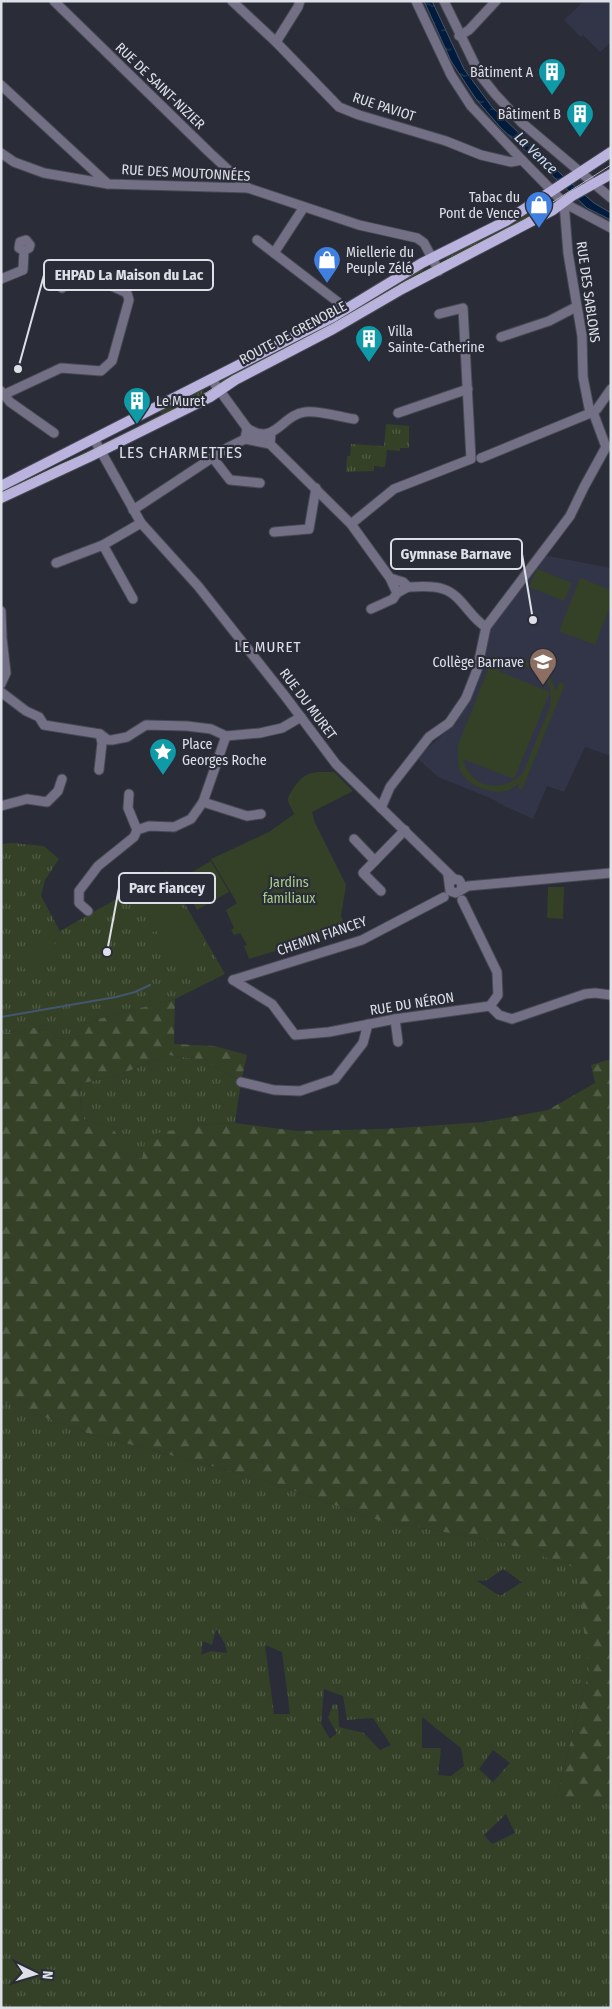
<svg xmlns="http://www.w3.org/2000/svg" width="612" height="2009" viewBox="0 0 612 2009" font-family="'Fira Sans Condensed',sans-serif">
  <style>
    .built { fill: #323547 }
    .grass { fill: url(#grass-tufts); fill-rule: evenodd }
    .forest { fill: url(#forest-firs) }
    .garden { fill: #344127; fill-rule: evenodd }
    .water { fill: url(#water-ripples); stroke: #43566f }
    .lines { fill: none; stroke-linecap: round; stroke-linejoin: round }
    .stream { stroke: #43566f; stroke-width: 2 }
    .minor-casing { stroke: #474954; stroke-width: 11 }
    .major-casing { stroke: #474954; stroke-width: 12 }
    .minor { stroke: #737085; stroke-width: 9 }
    .major { stroke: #b9b3de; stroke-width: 10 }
    .tram { stroke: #b3b5be; stroke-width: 1 }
    .labels { text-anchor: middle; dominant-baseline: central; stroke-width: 4.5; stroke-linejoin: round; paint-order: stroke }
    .poi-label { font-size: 14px; fill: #dee0e8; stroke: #2a2c38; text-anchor: end }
    .street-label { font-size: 14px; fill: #dee0e8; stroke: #2a2c38 }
    .park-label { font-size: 14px; fill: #aace87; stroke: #2a2c38 }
    .water-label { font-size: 15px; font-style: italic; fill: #c9def7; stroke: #2a2c38 }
    .neighbourhood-label { font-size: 15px; letter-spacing: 1px; fill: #dee0e8; stroke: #2a2c38 }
    .quarter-label { font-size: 16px; letter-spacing: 1px; fill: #dee0e8; stroke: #2a2c38 }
    .leader { fill: none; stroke: #dee0e8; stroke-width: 2 }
    .callout-dot { fill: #dee0e8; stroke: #2a2c38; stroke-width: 2 }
    .callout { fill: #2a2c38; stroke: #dee0e8; stroke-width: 2 }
    .callout-label { font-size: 15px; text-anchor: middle; font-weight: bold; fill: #dee0e8 }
  </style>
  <defs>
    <pattern id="grass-tufts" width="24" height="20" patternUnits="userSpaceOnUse" patternTransform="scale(1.25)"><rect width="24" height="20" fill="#344127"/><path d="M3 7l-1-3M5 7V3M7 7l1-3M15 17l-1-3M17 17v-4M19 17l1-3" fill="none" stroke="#515c46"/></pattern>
    <pattern id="forest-firs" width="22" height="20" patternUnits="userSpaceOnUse" patternTransform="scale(1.25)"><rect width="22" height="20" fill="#344127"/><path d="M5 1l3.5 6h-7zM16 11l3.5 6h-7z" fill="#515c46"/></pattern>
    <pattern id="water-ripples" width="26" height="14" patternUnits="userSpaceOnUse" patternTransform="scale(1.25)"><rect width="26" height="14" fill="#001b3b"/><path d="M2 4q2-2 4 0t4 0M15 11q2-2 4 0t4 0" fill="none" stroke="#253c57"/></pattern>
  </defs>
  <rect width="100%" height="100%" fill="#2a2c38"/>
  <!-- built -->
  <g class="built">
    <polygon points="584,1 611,1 611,42 600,52 583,35 581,37 564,20"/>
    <polygon points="543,555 611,568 611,756 585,747 564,792 547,786 533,819 498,803 498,802 490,798 438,777 417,758 451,727 493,624"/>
  </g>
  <!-- grass -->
  <g class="grass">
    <polygon points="544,199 549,208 448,262 445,256"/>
    <polygon points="421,266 425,274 222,384 219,379"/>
    <polygon points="202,387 206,396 163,418 159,409"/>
    <polygon points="386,424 409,426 409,448 400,448 400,451 387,450 385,467 374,466 374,471 346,472 347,456 350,456 351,444 384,446"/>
    <polygon points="12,843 44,846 59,859 45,880 41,896 60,931 166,871 225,974 175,999 91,1021 83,1036 57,1039 47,1025 1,1034 1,844"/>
    <polygon points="168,1055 205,1060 241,1082 235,1123 195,1125 142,1159 124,1146 112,1127 82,1119 79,1084 119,1075"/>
    <path d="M1,1401l86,32 170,45 121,42 127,23 72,25 12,103 -33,128h44l11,-3v212h-610zM503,1569l19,13 -22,14 -23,-15 10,-1zM216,1629l9,15 2,9 -16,-2 -10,4 2,-14 9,4zM265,1645l17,7 8,62h-16zM324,1689l19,7 4,24 26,-2 18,27 -11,5 -16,-17 -25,-6 -1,-22 -5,-1 -5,14 9,15 -7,6 -9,-15zM422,1717l39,31 3,18 -13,10 -13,-1 3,-27h-19zM493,1750l17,13 -17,19 -14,-13zM506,1814l9,19 -23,11 -8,-9z"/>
  </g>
  <!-- forest -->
  <polygon class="forest" points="175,999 174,1044 215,1046 247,1055 241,1082 205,1060 168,1055 119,1075 79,1084 82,1119 112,1127 124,1146 142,1159 146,1136 195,1125 235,1123 297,1131 383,1129 484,1122 548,1110 595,1083 591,1065 611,1059 611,1796 600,1799 556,1799 589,1671 576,1568 505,1543 378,1520 257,1478 87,1433 1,1401 1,1034 47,1025 57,1039 83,1036 91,1021"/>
  <!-- garden -->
  <g class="garden">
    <polygon points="537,569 572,583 564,601 529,587"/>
    <polygon points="580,578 611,590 611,604 595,645 559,631"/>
    <path d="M494,655l4,1 -3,10c25,-11 54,-5 60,25l5,-9 5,2 -43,106 -4,-2 1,-5c-4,3 -8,7 -13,8 -15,3 -38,-5 -45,-19 -4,-9 -3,-18 -3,-27zM515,664l16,3 7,5 8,8 4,9 1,10 -1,8 -27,66c-21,21 -53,16 -60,-14l51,20 36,-87 -52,-21 8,-5z"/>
    <path d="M334,772l19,19 -41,21 3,11 31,62 -5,31 6,13 -98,30 -5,-13 3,-1 -7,-12 -6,2 -3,-5 3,-2 -8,-18 11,-7 -26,-44 58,-27 25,-18c-1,-5 -6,-10 -6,-14 0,-4 3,-8 5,-11 12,-19 21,-17 41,-17z"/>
    <polygon points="211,861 229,892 197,910 180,879"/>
    <polygon points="548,887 564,887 563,919 547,918"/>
    <polygon points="175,891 178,909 184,908 187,925 193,924 196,941 202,940 205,958 170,965 167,947 161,948 158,931 152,932 149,915 143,916 140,898"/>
    <polygon points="54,940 58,961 22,969 18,948"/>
  </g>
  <!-- water -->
  <polygon class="water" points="424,1 432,1 464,69 492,107 562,175 594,203 611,213 611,220 587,208 501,128 476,99 451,61"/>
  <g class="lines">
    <!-- stream -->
    <polyline class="stream" points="1,1017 116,997 135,992 150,985"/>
    <defs>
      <g id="minor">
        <polyline points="54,1 210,153 248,188"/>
        <polyline points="232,1 276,42 339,107 359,115 446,141 481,155 511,162 522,160 564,203 611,228"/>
        <polyline points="416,1 451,75 471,106 522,160"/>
        <polyline points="444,1 480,75 495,94 521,122 611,198"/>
        <polyline points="459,36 469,30 496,1"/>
        <polyline points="276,42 298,7 300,1"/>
        <polyline points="1,85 108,184"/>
        <polyline points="1,153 14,162 44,173 108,184 248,188 359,225 417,238 424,243 439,271"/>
        <polyline points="564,203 568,253 582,336 583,377 590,413"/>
        <polyline points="257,240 347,309"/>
        <polyline points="274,253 304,207"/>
        <polyline points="1,279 23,270 24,251 29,248 30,245 26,240 20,242 19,248 24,251"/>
        <polyline points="501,337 549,321 576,307"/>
        <polyline points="212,380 247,428"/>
        <polyline points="1,391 10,402 54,433"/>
        <polyline points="1,396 61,368 101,371 112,361 129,300 127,293 96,279 80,274 64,279 62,288"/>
        <polyline points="398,413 468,389"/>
        <path d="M271,433l-1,11 -25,-5 2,-11c28,19 34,-13 58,-16 13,-2 36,5 49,7"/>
        <polyline points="94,439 141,523 198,586 285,696 336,764 454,879"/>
        <polyline points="270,444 351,524 390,578 397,593 408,587 403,582 390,578"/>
        <polyline points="213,458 230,480 260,483"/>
        <polyline points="481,458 593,412 597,409 611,389"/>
        <polyline points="133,510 227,448 245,439"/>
        <polyline points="351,524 394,489 471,459 463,308 439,314"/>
        <polyline points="274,532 309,529 316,488"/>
        <polyline points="103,545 133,599"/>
        <polyline points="56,563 103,545 141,523"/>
        <path d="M408,587c11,0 24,-2 35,2 18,5 27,29 43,38"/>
        <polyline points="371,609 393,599 397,593"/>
        <polyline points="1,611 2,638 6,673 1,684"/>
        <polyline points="1,692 26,711 39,717 44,725 100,734 108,740 112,740 127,737 146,725 187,726 211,729 226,736 260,733 282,728 301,717"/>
        <polyline points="99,770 102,743 100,734"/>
        <polyline points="129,794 128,808 137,830"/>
        <polyline points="203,802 247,816 261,814"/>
        <polyline points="1,806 27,799 47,802 58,791 62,779"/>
        <polyline points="381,808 390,787 429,737 449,723 466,698 477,670 486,627 570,516 584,487 606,447 593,412"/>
        <polyline points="354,839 375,861"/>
        <polyline points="448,875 450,891 456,893 461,890 462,885 459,880 454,879 449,883"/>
        <polyline points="461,890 468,886 611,873"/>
        <polyline points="381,891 363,873 405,830"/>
        <polyline points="462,900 497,972 498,995 490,1006"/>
        <polyline points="88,911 79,903 79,891 98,866 134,837 137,830 149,826 174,827 191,819 203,802 226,736"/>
        <polyline points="233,980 272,1004 295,1035 329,1032 395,1019 490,1006"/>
        <polyline points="233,980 362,940 444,897"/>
        <polyline points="490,1006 499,1015 512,1019 585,994 595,993 611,995"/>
        <polyline points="395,1019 398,1042"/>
        <polyline points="241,1082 274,1090 300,1091 335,1079 363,1043 368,1024"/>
      </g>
      <g id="major">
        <polyline points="1,486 333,317 422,263 506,221 611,152"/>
        <polyline points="1,498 89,457 210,397 235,380 333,329 402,289 553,210 572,196 611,174"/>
      </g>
    </defs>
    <!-- minor casing -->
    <use href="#minor" class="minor-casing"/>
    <!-- major casing -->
    <use href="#major" class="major-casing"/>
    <!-- minor -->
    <use href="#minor" class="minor"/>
    <!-- major -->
    <use href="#major" class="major"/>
    <!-- tram -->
    <polyline class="tram" points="1,494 60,465 93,451 195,400 226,380 337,323 405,282 523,221 611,165"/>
  </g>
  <!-- icons -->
  <defs>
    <symbol id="building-pin" viewBox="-11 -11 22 30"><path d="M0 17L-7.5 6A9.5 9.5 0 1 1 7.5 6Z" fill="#0f9aa8" stroke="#2a2c38"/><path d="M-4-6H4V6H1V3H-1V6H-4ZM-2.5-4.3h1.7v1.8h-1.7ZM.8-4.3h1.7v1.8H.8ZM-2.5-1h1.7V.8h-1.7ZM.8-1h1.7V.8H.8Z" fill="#fff"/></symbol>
    <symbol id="shop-pin" viewBox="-11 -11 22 30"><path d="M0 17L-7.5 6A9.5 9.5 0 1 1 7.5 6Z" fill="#3f7fe0" stroke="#2a2c38"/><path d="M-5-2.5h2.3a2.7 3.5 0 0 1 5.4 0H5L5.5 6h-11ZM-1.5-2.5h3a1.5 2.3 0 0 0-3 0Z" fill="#fff"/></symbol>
    <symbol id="school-pin" viewBox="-11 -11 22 30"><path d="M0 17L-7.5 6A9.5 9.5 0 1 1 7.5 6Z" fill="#8d6e63" stroke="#2a2c38"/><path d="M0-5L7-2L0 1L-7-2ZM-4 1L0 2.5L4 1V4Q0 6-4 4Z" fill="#fff"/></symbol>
    <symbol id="sight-pin" viewBox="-11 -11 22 30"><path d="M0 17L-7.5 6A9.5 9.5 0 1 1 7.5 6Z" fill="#0f9aa8" stroke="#2a2c38"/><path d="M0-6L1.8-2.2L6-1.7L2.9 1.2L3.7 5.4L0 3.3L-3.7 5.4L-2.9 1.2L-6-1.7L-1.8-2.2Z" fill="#fff"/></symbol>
  </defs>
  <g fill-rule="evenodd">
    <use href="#building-pin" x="536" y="56" width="32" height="43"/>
    <use href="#building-pin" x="564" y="98" width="32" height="43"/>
    <use href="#shop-pin" x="523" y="189" width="32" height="43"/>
    <use href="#shop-pin" x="311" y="244" width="32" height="43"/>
    <use href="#building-pin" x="353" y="323" width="32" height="43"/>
    <use href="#building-pin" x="121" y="385" width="32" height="43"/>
    <use href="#school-pin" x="527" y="646" width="32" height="43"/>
    <use href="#sight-pin" x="147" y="736" width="32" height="43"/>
  </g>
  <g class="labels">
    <!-- poi labels -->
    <g class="poi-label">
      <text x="533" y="72">Bâtiment A</text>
      <text x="561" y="114">Bâtiment B</text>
      <text x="520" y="197">Tabac du<tspan x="520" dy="16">Pont de Vence</tspan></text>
      <text x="346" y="252" text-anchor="start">Miellerie du<tspan x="346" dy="16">Peuple Zélé</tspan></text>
      <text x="388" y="331" text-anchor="start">Villa<tspan x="388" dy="16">Sainte-Catherine</tspan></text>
      <text x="156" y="401" text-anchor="start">Le Muret</text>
      <text x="524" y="662">Collège Barnave</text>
      <text x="182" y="744" text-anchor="start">Place<tspan x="182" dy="16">Georges Roche</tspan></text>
    </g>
    <!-- street labels -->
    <g class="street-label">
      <text transform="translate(160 86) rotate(44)">RUE DE SAINT-NIZIER</text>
      <text transform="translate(384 107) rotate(18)">RUE PAVIOT</text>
      <text transform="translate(186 173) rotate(3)">RUE DES MOUTONNÉES</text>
      <text transform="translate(588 292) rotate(82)">RUE DES SABLONS</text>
      <text transform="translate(293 333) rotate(-28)">ROUTE DE GRENOBLE</text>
      <text transform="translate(308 704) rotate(53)">RUE DU MURET</text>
      <text transform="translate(322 936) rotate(-19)">CHEMIN FIANCEY</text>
      <text transform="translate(412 1004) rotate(-9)">RUE DU NÉRON</text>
    </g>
    <!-- park labels -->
    <g class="park-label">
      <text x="289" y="882">Jardins<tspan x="289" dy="16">familiaux</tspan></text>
    </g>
    <!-- water labels -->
    <g class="water-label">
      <text transform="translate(536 153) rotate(44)">La Vence</text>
    </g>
    <!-- neighbourhood labels -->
    <g class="neighbourhood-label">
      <text x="268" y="647">LE MURET</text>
    </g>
    <!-- quarter labels -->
    <g class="quarter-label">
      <text x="181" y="452">LES CHARMETTES</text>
    </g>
  </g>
  <!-- callouts -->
  <path class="leader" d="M18 369L44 275M533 620L522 554M107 952L119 888"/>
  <g class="callout-dot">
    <circle cx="18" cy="369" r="5"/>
    <circle cx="533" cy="620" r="5"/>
    <circle cx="107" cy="952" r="5"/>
  </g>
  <g class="callout">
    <rect x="44" y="260" width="169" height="30" rx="5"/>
    <rect x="391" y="539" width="131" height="30" rx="5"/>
    <rect x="119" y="873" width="96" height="30" rx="5"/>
  </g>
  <g class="callout-label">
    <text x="129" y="280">EHPAD La Maison du Lac</text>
    <text x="456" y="559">Gymnase Barnave</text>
    <text x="167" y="893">Parc Fiancey</text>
  </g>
  <!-- border -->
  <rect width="612" height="2009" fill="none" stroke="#dee0e8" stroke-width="5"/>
  <!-- north arrow -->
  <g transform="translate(35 1974) rotate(95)" stroke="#2a2c38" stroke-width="4" paint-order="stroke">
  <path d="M0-4L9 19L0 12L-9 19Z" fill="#dee0e8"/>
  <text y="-8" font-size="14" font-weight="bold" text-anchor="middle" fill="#dee0e8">N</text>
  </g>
</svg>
